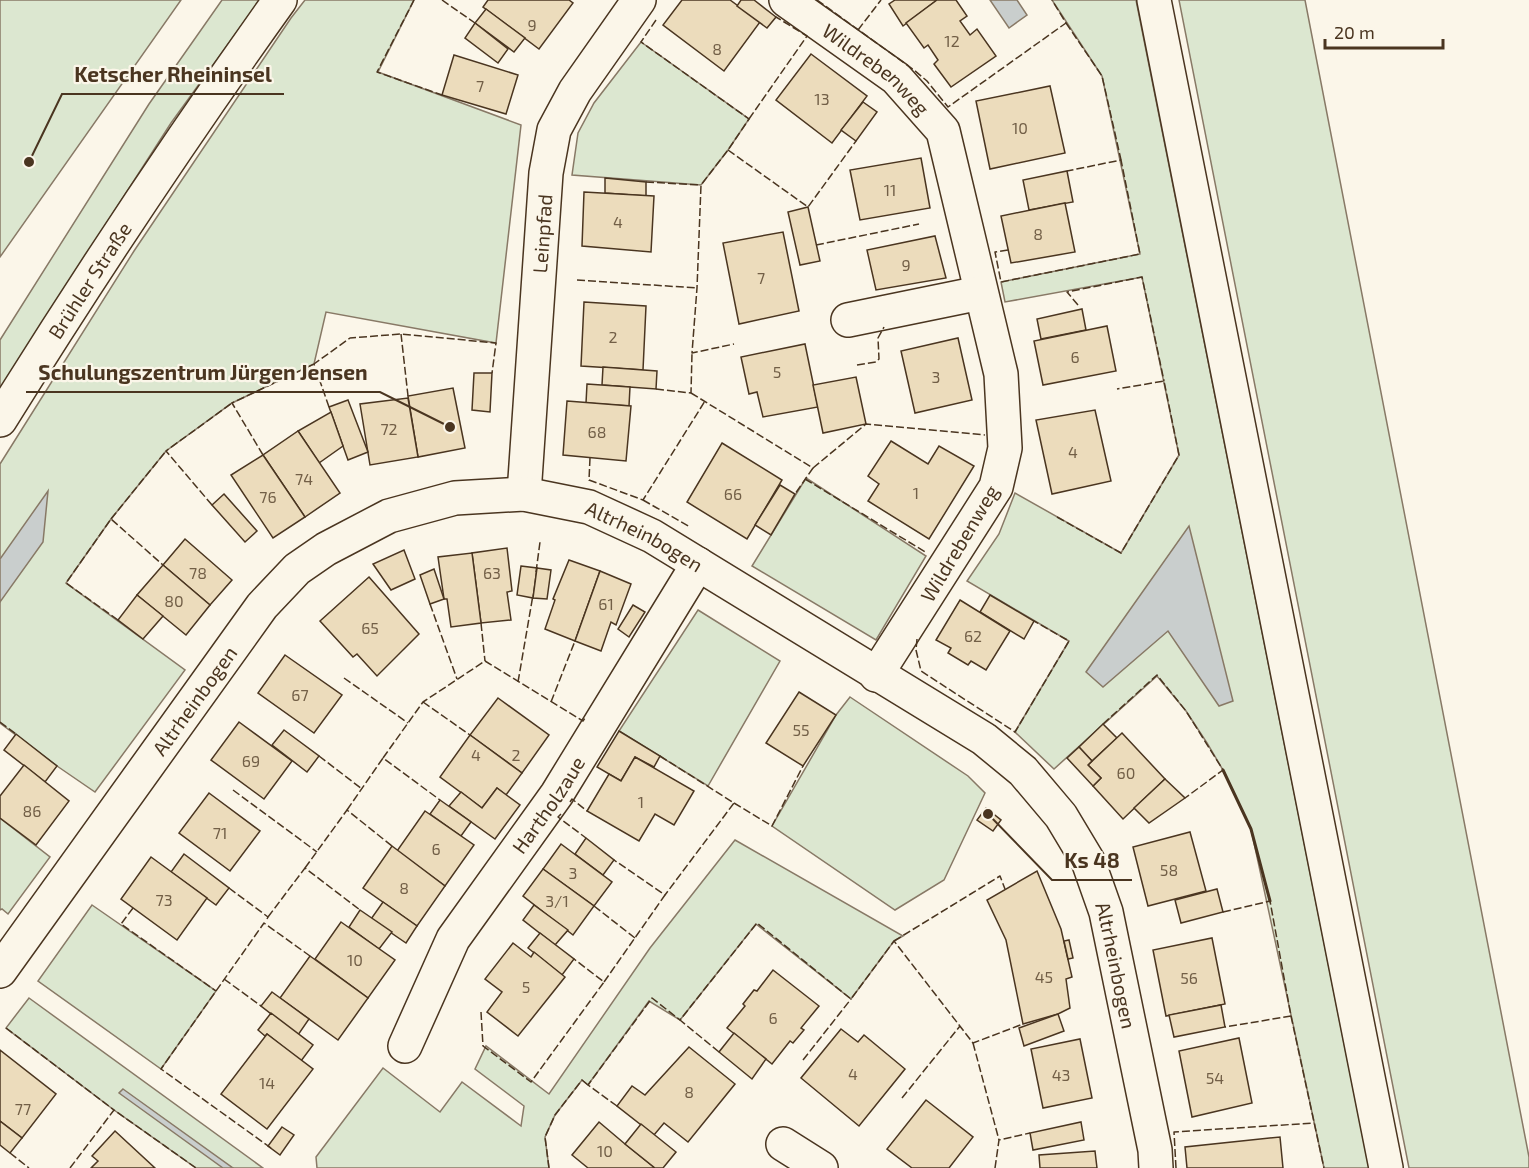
<svg xmlns="http://www.w3.org/2000/svg" width="1529" height="1168" viewBox="0 0 1529 1168" font-family="'Exo 2',sans-serif">
  <style>
    .green { fill: #dce7d0; stroke: #887966; stroke-width: 1.5 }
    .water { fill: #c9cecd; stroke: #887966; stroke-width: 1.5 }
    .building { fill: #ecdcbc; stroke: #4a3520; stroke-width: 1.5 }
    .lines { fill: none; stroke-linecap: round; stroke-linejoin: round }
    .minor-casing { stroke: #4a3520; stroke-width: 36 }
    .tertiary-casing { stroke: #4a3520; stroke-width: 36 }
    .minor { stroke: #fbf6e9; stroke-width: 33 }
    .tertiary { stroke: #fbf6e9; stroke-width: 33 }
    .fence { stroke: #4a3520; stroke-width: 1.5; stroke-dasharray: 8 3; stroke-linecap: butt }
    .wall { stroke: #4a3520; stroke-width: 3 }
    .labels { text-anchor: middle; dominant-baseline: central; stroke-width: 4.5; stroke-linejoin: round; paint-order: stroke }
    .number-label { font-size: 16px; fill: #725f47 }
    .street-label { font-size: 20px; fill: #4a3520; stroke: #fbf6e9 }
    .leader { fill: none; stroke: #4a3520; stroke-width: 2 }
    .callout-dot { fill: #4a3520; stroke: #fbf6e9; stroke-width: 2 }
    .callout-label { font-size: 21px; text-anchor: middle; font-weight: bold; fill: #4a3520; stroke: #fbf6e9; stroke-width: 4.5; stroke-linejoin: round; paint-order: stroke }
  </style>
  <rect width="100%" height="100%" fill="#fbf6e9"/>
  <!-- green -->
  <g class="green">
    <polygon points="0,0 181,0 0,257"/>
    <polygon points="222,0 260,0 171,123 0,389 0,340 149,104"/>
    <polygon points="305,0 414,0 378,72 521,125 496,343 326,312 314,364 232,403 166,451 111,519 66,583 185,670 95,792 57,766 0,723 0,464 134,251 291,18"/>
    <polygon points="1052,0 1136,0 1369,1168 1324,1168 1251,829 1223,770 1207,743 1186,711 1157,676 1054,769 1015,732 1069,641 967,581 999,534 1015,493 1121,553 1179,455 1142,277 1005,302 1001,282 1140,254 1102,76"/>
    <polygon points="1179,0 1305,0 1529,1157 1529,1168 1409,1168"/>
    <polygon points="641,42 749,119 728,150 701,185 572,175 578,133 594,103"/>
    <polygon points="806,478 926,556 876,640 752,566"/>
    <polygon points="698,610 780,661 708,786 619,731"/>
    <polygon points="850,697 968,776 985,793 944,880 895,910 772,826 836,715"/>
    <polygon points="0,818 50,857 8,914 2,909 0,910"/>
    <polygon points="735,840 903,936 894,941 851,999 756,924 680,1020 649,1001 588,1085 582,1080 555,1115 545,1137 549,1168 317,1168 316,1157 383,1068 440,1112 462,1082 521,1126 524,1106 475,1069 486,1046 549,1094 650,948"/>
    <polygon points="92,905 216,991 161,1069 38,981"/>
    <polygon points="29,998 263,1168 196,1168 114,1110 6,1028"/>
  </g>
  <!-- water -->
  <g class="water">
    <polygon points="990,0 1017,0 1027,15 1009,28"/>
    <polygon points="48,491 43,542 0,602 0,559"/>
    <polygon points="1189,526 1233,701 1219,706 1168,631 1103,687 1086,672"/>
    <polygon points="123,1089 233,1168 223,1168 119,1093"/>
  </g>
  <!-- building -->
  <g class="building">
    <polygon points="488,0 569,0 573,3 539,49 483,7"/>
    <polygon points="682,0 730,0 760,22 724,71 663,25"/>
    <polygon points="741,0 754,0 776,17 767,28 737,6"/>
    <polygon points="895,0 937,0 903,26 889,4"/>
    <polygon points="937,0 956,0 967,16 960,21 970,35 977,29 996,56 951,87 934,64 938,60 928,45 924,48 906,23"/>
    <polygon points="486,9 525,38 514,52 475,23"/>
    <polygon points="475,23 508,49 498,63 465,38"/>
    <polygon points="811,54 867,96 832,143 776,100"/>
    <polygon points="454,55 518,75 506,114 442,95"/>
    <polygon points="1050,86 1065,153 990,169 976,101"/>
    <polygon points="863,102 877,112 856,141 841,130"/>
    <polygon points="921,158 930,208 860,220 850,170"/>
    <polygon points="1067,171 1073,202 1029,210 1023,180"/>
    <polygon points="605,178 646,182 646,196 605,193"/>
    <polygon points="584,192 654,196 651,252 582,246"/>
    <polygon points="1065,203 1075,252 1011,263 1001,216"/>
    <polygon points="808,207 820,261 800,265 788,212"/>
    <polygon points="783,232 799,311 739,324 723,243"/>
    <polygon points="935,236 946,278 876,290 867,250"/>
    <polygon points="584,302 646,306 643,370 581,366"/>
    <polygon points="1082,309 1086,330 1041,339 1037,319"/>
    <polygon points="1107,326 1116,371 1043,385 1034,341"/>
    <polygon points="958,338 972,400 915,413 901,351"/>
    <polygon points="805,344 818,407 763,417 757,392 749,394 741,357"/>
    <polygon points="603,367 657,371 656,389 602,385"/>
    <polygon points="474,373 492,373 490,412 472,410"/>
    <polygon points="856,377 866,424 823,433 813,385"/>
    <polygon points="587,384 630,387 629,406 586,403"/>
    <polygon points="453,388 465,448 418,457 408,396"/>
    <polygon points="408,398 418,457 370,465 360,404"/>
    <polygon points="348,400 368,452 348,460 329,407"/>
    <polygon points="567,401 631,406 626,461 563,455"/>
    <polygon points="1095,410 1111,481 1052,494 1036,420"/>
    <polygon points="331,412 343,446 319,463 298,431"/>
    <polygon points="298,431 340,493 305,517 263,455"/>
    <polygon points="891,441 928,464 939,446 974,466 929,539 868,501 879,484 868,476"/>
    <polygon points="722,443 782,480 747,539 687,502"/>
    <polygon points="263,455 305,517 273,538 231,475"/>
    <polygon points="780,485 795,494 771,535 755,525"/>
    <polygon points="224,494 257,531 245,542 212,505"/>
    <polygon points="185,539 232,580 210,605 163,565"/>
    <polygon points="507,548 512,591 507,592 511,620 481,623 472,553"/>
    <polygon points="404,550 415,579 391,590 373,564"/>
    <polygon points="472,553 481,623 451,627 447,599 444,599 438,557"/>
    <polygon points="569,560 600,571 575,641 545,629 555,600 553,599"/>
    <polygon points="163,565 210,605 186,635 137,595"/>
    <polygon points="521,566 537,568 533,598 517,595"/>
    <polygon points="537,568 551,570 547,599 533,598"/>
    <polygon points="434,569 444,599 430,604 420,575"/>
    <polygon points="600,571 631,584 616,625 611,622 601,651 575,641"/>
    <polygon points="369,577 419,634 377,676 357,654 353,657 320,621"/>
    <polygon points="137,595 163,616 143,639 118,620"/>
    <polygon points="990,595 1034,621 1024,639 980,612"/>
    <polygon points="960,600 1010,631 986,670 971,661 968,665 948,653 951,648 936,640"/>
    <polygon points="633,605 645,612 629,637 618,629"/>
    <polygon points="285,655 342,695 314,733 258,693"/>
    <polygon points="799,692 836,715 803,766 766,743"/>
    <polygon points="498,698 549,735 522,773 470,735"/>
    <polygon points="239,722 292,761 264,799 211,760"/>
    <polygon points="1103,724 1117,738 1092,761 1079,747"/>
    <polygon points="284,730 319,756 307,772 272,745"/>
    <polygon points="619,731 660,756 654,767 635,757 621,781 597,767"/>
    <polygon points="1122,733 1165,779 1123,819 1093,786 1101,778 1088,765"/>
    <polygon points="16,734 57,766 45,782 4,750"/>
    <polygon points="470,735 522,773 506,795 497,788 482,808 440,777"/>
    <polygon points="1079,747 1092,761 1088,765 1101,778 1093,786 1067,758"/>
    <polygon points="635,757 694,791 674,825 655,814 639,841 587,811 609,774 621,781"/>
    <polygon points="24,765 69,801 36,845 0,818 0,796"/>
    <polygon points="1165,779 1185,798 1149,823 1134,808"/>
    <polygon points="497,788 520,805 495,839 449,806 461,792 482,808"/>
    <polygon points="209,793 260,831 230,871 179,833"/>
    <polygon points="440,800 471,822 461,836 430,814"/>
    <polygon points="986,808 1001,820 993,831 977,820"/>
    <polygon points="425,811 474,845 445,886 397,851"/>
    <polygon points="1190,832 1206,891 1148,906 1133,847"/>
    <polygon points="586,838 614,860 603,875 575,854"/>
    <polygon points="561,844 612,882 594,906 543,869"/>
    <polygon points="392,846 445,886 417,926 363,888"/>
    <polygon points="184,854 229,888 216,905 171,872"/>
    <polygon points="151,857 207,898 177,940 121,899"/>
    <polygon points="543,869 594,906 573,935 523,896"/>
    <polygon points="1037,871 1061,929 1072,977 1066,979 1070,1008 1058,1014 1023,1024 1006,940 987,900"/>
    <polygon points="1217,889 1223,912 1181,923 1175,900"/>
    <polygon points="383,902 417,926 406,943 371,919"/>
    <polygon points="534,905 568,930 555,945 523,920"/>
    <polygon points="360,910 392,932 379,949 349,927"/>
    <polygon points="341,922 395,960 368,998 315,959"/>
    <polygon points="540,933 574,959 562,975 528,948"/>
    <polygon points="1212,938 1225,1004 1166,1016 1153,950"/>
    <polygon points="1069,940 1073,958 1068,959 1064,941"/>
    <polygon points="513,943 531,957 534,952 565,977 518,1036 487,1012 502,992 485,979"/>
    <polygon points="310,956 368,998 338,1040 280,998"/>
    <polygon points="773,970 819,1006 801,1028 804,1030 793,1043 790,1041 772,1064 727,1028 745,1006 743,1004 754,990 757,991"/>
    <polygon points="272,992 309,1019 298,1035 261,1006"/>
    <polygon points="1221,1005 1225,1027 1174,1037 1169,1015"/>
    <polygon points="271,1013 313,1045 301,1061 267,1034 265,1036 258,1030"/>
    <polygon points="1058,1014 1064,1031 1024,1046 1019,1028"/>
    <polygon points="841,1029 858,1042 864,1035 905,1069 859,1126 801,1078"/>
    <polygon points="734,1033 766,1059 752,1079 719,1052"/>
    <polygon points="267,1034 313,1069 267,1129 221,1094"/>
    <polygon points="1239,1038 1252,1103 1192,1117 1179,1051"/>
    <polygon points="1080,1039 1092,1098 1043,1108 1031,1049"/>
    <polygon points="689,1047 735,1084 688,1142 664,1123 654,1135 617,1106 632,1086 645,1095"/>
    <polygon points="0,1050 56,1094 22,1138 0,1121"/>
    <polygon points="926,1100 973,1137 949,1168 912,1168 887,1149"/>
    <polygon points="0,1121 22,1138 10,1153 0,1145"/>
    <polygon points="599,1122 625,1144 655,1168 588,1168 572,1155"/>
    <polygon points="1081,1122 1084,1140 1033,1150 1030,1133"/>
    <polygon points="641,1124 676,1152 663,1168 655,1168 625,1144"/>
    <polygon points="282,1127 294,1135 280,1155 268,1146"/>
    <polygon points="115,1131 155,1168 91,1168 98,1161 92,1156"/>
    <polygon points="1280,1137 1283,1168 1187,1168 1185,1147"/>
    <polygon points="1095,1151 1097,1168 1040,1168 1039,1155"/>
  </g>
  <g class="lines">
    <defs>
      <g id="minor">
        <path id="s1" d="M786,0l110,78 47,53 58,243 4,74 -9,39 -120,188"/>
        <polyline points="1154,0 1386,1168"/>
        <polyline points="848,320 980,293"/>
        <path id="s2" d="M524,494l22,-321 8,-43 21,-39 64,-91"/>
        <path id="s3" d="M0,971l262,-365 35,-37 29,-20 63,-33 66,-18 69,-4 65,13 63,29 332,203 39,32 38,45 27,45 18,51 49,238 1,18"/>
        <path id="s4" d="M405,1046l48,-107 104,-145 141,-230"/>
        <polyline points="783,1144 821,1168"/>
      </g>
      <g id="tertiary">
        <path id="s5" d="M0,420c89,-143 182,-283 280,-420"/>
      </g>
    </defs>
    <!-- minor casing -->
    <use href="#minor" class="minor-casing"/>
    <!-- tertiary casing -->
    <use href="#tertiary" class="tertiary-casing"/>
    <!-- minor -->
    <use href="#minor" class="minor"/>
    <!-- tertiary -->
    <use href="#tertiary" class="tertiary"/>
    <!-- fence -->
    <g class="fence">
      <polyline points="414,0 377,72 442,95"/>
      <polyline points="442,0 475,23"/>
      <polyline points="817,0 914,70 927,81 948,107 1066,23 1052,0"/>
      <polyline points="656,20 641,42 749,119 728,150 701,185 697,288 692,353 734,344"/>
      <polyline points="1066,23 1102,76 1121,160"/>
      <polyline points="858,30 881,0"/>
      <polyline points="749,119 807,36 776,17"/>
      <polyline points="728,150 808,207 856,141"/>
      <polyline points="646,182 701,185"/>
      <polyline points="816,245 919,224"/>
      <polyline points="1008,250 995,252 1001,282 1140,254 1121,160 1067,171"/>
      <polyline points="577,280 697,288"/>
      <polyline points="1078,305 1067,292 1142,277 1164,381"/>
      <polyline points="401,334 408,396"/>
      <polyline points="857,365 876,362 879,359 878,338 884,327"/>
      <polyline points="656,389 691,393 692,353"/>
      <polyline points="691,393 813,468 795,494"/>
      <polyline points="329,407 314,364 350,338 401,334 496,343 492,373"/>
      <polyline points="263,455 232,403 314,364"/>
      <polyline points="590,458 589,480 643,500 705,401"/>
      <polyline points="813,468 866,424 985,435"/>
      <polyline points="805,479 927,553"/>
      <polyline points="643,500 690,527"/>
      <polyline points="212,505 166,451 232,403"/>
      <polyline points="1057,517 1121,553 1179,455 1164,381 1117,389"/>
      <polyline points="111,519 166,451"/>
      <polyline points="536,572 540,542"/>
      <polyline points="430,604 457,679"/>
      <polyline points="118,620 66,583 111,519 163,565"/>
      <polyline points="481,623 485,661"/>
      <polyline points="917,639 916,650 921,671 1015,732 1069,641 1034,621"/>
      <polyline points="344,678 408,723"/>
      <polyline points="518,682 533,595"/>
      <polyline points="423,702 470,735"/>
      <polyline points="551,702 575,641"/>
      <polyline points="0,722 16,734"/>
      <polyline points="1103,724 1157,675 1186,711 1223,770 1185,798"/>
      <polyline points="319,756 362,789"/>
      <polyline points="660,756 734,803 665,895"/>
      <polyline points="383,758 423,702 485,661 583,721 585,718"/>
      <polyline points="233,790 317,852"/>
      <polyline points="570,802 572,799 587,811"/>
      <polyline points="734,803 772,826 803,766"/>
      <polyline points="347,810 383,758 440,800"/>
      <polyline points="561,814 558,817 586,838"/>
      <polyline points="305,868 347,810 392,846"/>
      <polyline points="229,888 268,917 267,919"/>
      <polyline points="594,906 635,938"/>
      <polyline points="133,908 121,924 216,991"/>
      <polyline points="1223,912 1270,901 1291,1016 1225,1027"/>
      <polyline points="268,917 305,868 360,910"/>
      <polyline points="894,941 1000,876 1005,889"/>
      <polyline points="224,979 261,1006"/>
      <polyline points="604,982 665,895 614,860"/>
      <polyline points="481,1012 483,1046 531,1082 604,982 574,959"/>
      <polyline points="1291,1016 1324,1168"/>
      <polyline points="6,1028 114,1110"/>
      <polyline points="973,1043 999,1140"/>
      <polyline points="719,1052 680,1020 757,923 851,999 894,941 973,1043 1023,1024"/>
      <polyline points="803,1060 851,999"/>
      <polyline points="902,1098 960,1026"/>
      <polyline points="617,1106 588,1085 652,998 680,1020"/>
      <polyline points="271,1148 161,1069 264,923 310,956"/>
      <polyline points="10,1153 29,1168"/>
      <polyline points="70,1168 114,1110 196,1168"/>
      <polyline points="549,1168 545,1137 555,1115 582,1080 588,1085"/>
      <polyline points="995,1168 999,1140 1030,1133"/>
      <polyline points="1176,1168 1174,1132 1314,1123"/>
    </g>
    <!-- wall -->
    <polyline class="wall" points="1223,770 1251,829 1270,901"/>
  </g>
  <g class="labels">
    <!-- number labels -->
    <g class="number-label">
      <text x="532" y="24">9</text>
      <text x="952" y="40">12</text>
      <text x="717" y="48">8</text>
      <text x="480" y="85">7</text>
      <text x="822" y="98">13</text>
      <text x="1020" y="127">10</text>
      <text x="890" y="189">11</text>
      <text x="618" y="221">4</text>
      <text x="1038" y="233">8</text>
      <text x="906" y="264">9</text>
      <text x="761" y="277">7</text>
      <text x="613" y="336">2</text>
      <text x="1075" y="356">6</text>
      <text x="777" y="371">5</text>
      <text x="936" y="376">3</text>
      <text x="389" y="428">72</text>
      <text x="597" y="431">68</text>
      <text x="1073" y="451">4</text>
      <text x="304" y="478">74</text>
      <text x="916" y="492">1</text>
      <text x="733" y="493">66</text>
      <text x="268" y="496">76</text>
      <text x="198" y="572">78</text>
      <text x="492" y="572">63</text>
      <text x="174" y="600">80</text>
      <text x="606" y="603">61</text>
      <text x="370" y="627">65</text>
      <text x="973" y="635">62</text>
      <text x="300" y="694">67</text>
      <text x="801" y="729">55</text>
      <text x="476" y="754">4</text>
      <text x="516" y="754">2</text>
      <text x="251" y="760">69</text>
      <text x="1126" y="772">60</text>
      <text x="641" y="801">1</text>
      <text x="32" y="810">86</text>
      <text x="220" y="832">71</text>
      <text x="436" y="848">6</text>
      <text x="1169" y="869">58</text>
      <text x="573" y="872">3</text>
      <text x="404" y="887">8</text>
      <text x="164" y="899">73</text>
      <text x="557" y="900">3/1</text>
      <text x="355" y="959">10</text>
      <text x="1044" y="976">45</text>
      <text x="1189" y="977">56</text>
      <text x="526" y="986">5</text>
      <text x="773" y="1017">6</text>
      <text x="853" y="1073">4</text>
      <text x="1061" y="1074">43</text>
      <text x="1215" y="1077">54</text>
      <text x="267" y="1082">14</text>
      <text x="689" y="1091">8</text>
      <text x="23" y="1108">77</text>
      <text x="605" y="1150">10</text>
    </g>
    <!-- street labels -->
    <g class="street-label">
      <text stroke="none"><textPath href="#s1" startOffset="114">Wildrebenweg</textPath></text>
      <text stroke="none"><textPath href="#s2" startOffset="261">Leinpfad</textPath></text>
      <text stroke="none"><textPath href="#s5" startOffset="166">Brühler Straße</textPath></text>
      <text stroke="none"><textPath href="#s3" startOffset="873">Altrheinbogen</textPath></text>
      <text transform="translate(959 543) rotate(-59)">Wildrebenweg</text>
      <text stroke="none"><textPath href="#s3" startOffset="333">Altrheinbogen</textPath></text>
      <text stroke="none"><textPath href="#s4" startOffset="282">Hartholzaue</textPath></text>
      <text stroke="none"><textPath href="#s3" startOffset="1539">Altrheinbogen</textPath></text>
    </g>
  </g>
  <!-- callouts -->
  <path class="leader" d="M29 162L62 94H284M450 427L380 392H26M988 814L1052 880H1132"/>
  <g class="callout-dot">
    <circle cx="29" cy="162" r="6"/>
    <circle cx="450" cy="427" r="6"/>
    <circle cx="988" cy="814" r="6"/>
  </g>
  <g class="callout-label">
    <text x="173" y="82">Ketscher Rheininsel</text>
    <text x="203" y="380">Schulungszentrum Jürgen Jensen</text>
    <text x="1092" y="868">Ks 48</text>
  </g>
  <!-- scale -->
  <path d="M1325 39v9h118v-9" fill="none" stroke="#4a3520" stroke-width="3"/>
  <text x="1334" y="39" font-size="18" fill="#4a3520" stroke="#fbf6e9" stroke-width="4.5" paint-order="stroke">20 m</text>
</svg>
